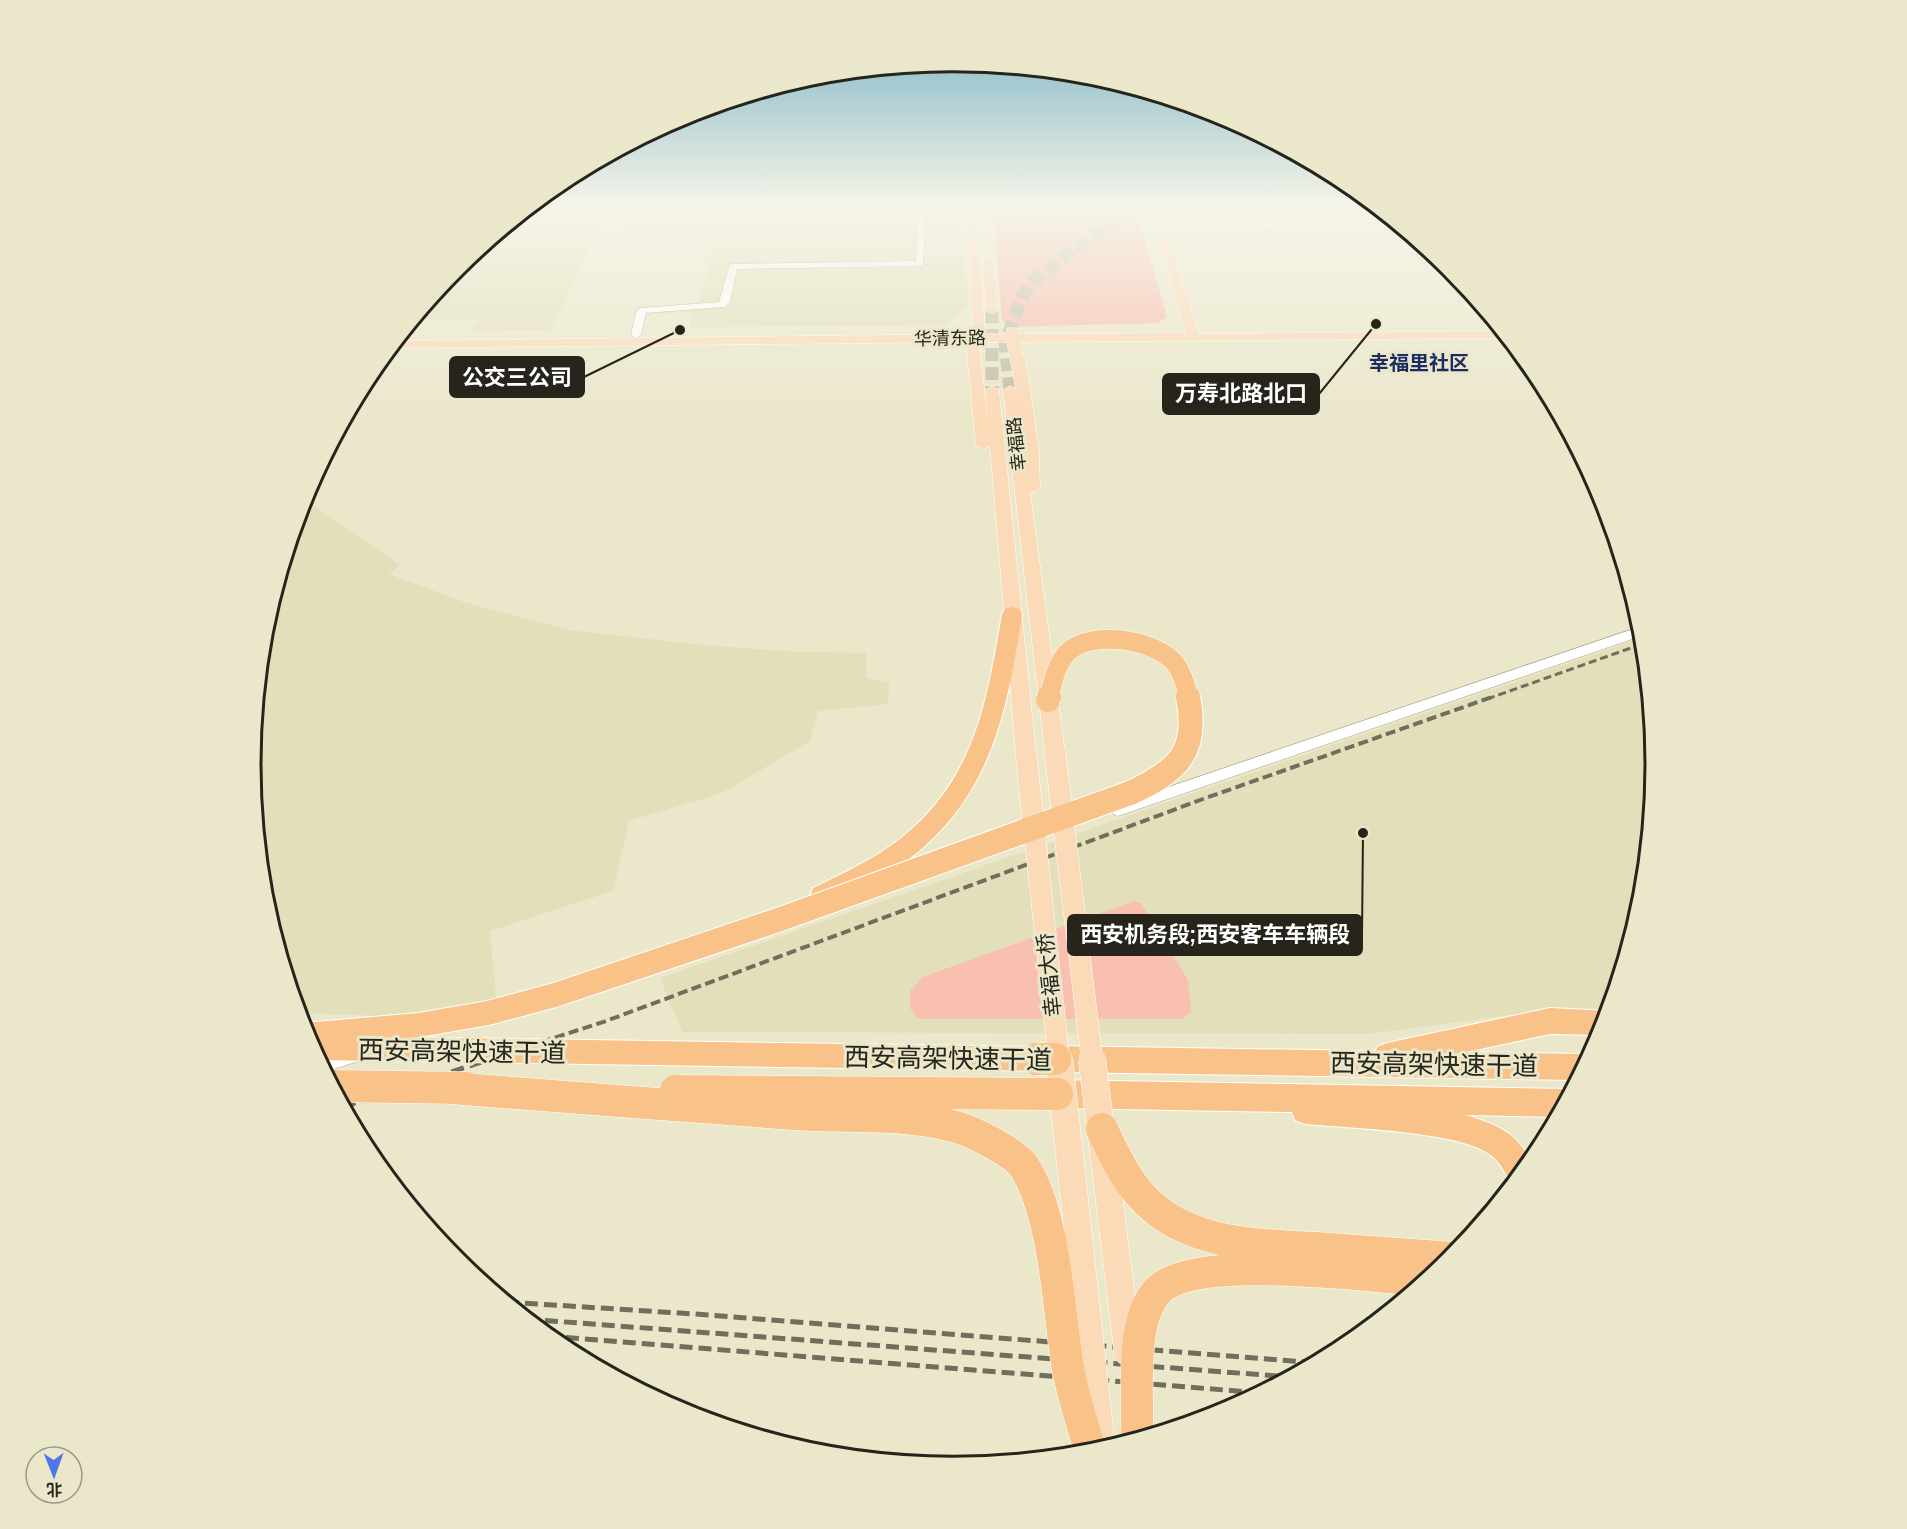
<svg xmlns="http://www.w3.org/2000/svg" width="1907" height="1529" viewBox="0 0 1907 1529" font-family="'Archivo Narrow','Noto Sans SC',sans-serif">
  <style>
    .built { fill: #e3dfbb }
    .green { fill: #f9bfb0 }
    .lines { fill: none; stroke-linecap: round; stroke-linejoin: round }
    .major-tunnel { stroke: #c4c0a8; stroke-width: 13; stroke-dasharray: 13 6; stroke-linecap: butt }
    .minor-casing { stroke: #a8a58a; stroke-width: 1 }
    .major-casing { stroke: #fff; stroke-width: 1 }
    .highway-casing { stroke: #fff; stroke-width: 2 }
    .minor { fill: #fff; fill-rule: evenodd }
    .major { fill: #fbdab8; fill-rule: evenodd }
    .highway { fill: #f9c289; fill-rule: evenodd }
    .rail-far2 { stroke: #716e5d; stroke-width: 3; stroke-dasharray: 8 4; stroke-linecap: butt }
    .rail-far1 { stroke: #716e5d; stroke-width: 4; stroke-dasharray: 10 4.5; stroke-linecap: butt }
    .rail { stroke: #716e5d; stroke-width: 5; stroke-dasharray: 13 6; stroke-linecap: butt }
    .major-bridge-far1-casing { stroke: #fff; stroke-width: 22; stroke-linecap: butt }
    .major-bridge-casing { stroke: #fff; stroke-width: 28; stroke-linecap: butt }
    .highway-bridge-far2-casing { stroke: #fff; stroke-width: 20; stroke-linecap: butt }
    .highway-bridge-far1-casing { stroke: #fff; stroke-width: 26; stroke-linecap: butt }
    .highway-bridge-casing { stroke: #fff; stroke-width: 33; stroke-linecap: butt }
    .major-bridge-far1 { stroke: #fbdab8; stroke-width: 21 }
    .major-bridge { stroke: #fbdab8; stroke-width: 27 }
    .highway-bridge-far2 { stroke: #f9c289; stroke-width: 19 }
    .highway-bridge-far1 { stroke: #f9c289; stroke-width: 24 }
    .highway-bridge { stroke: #f9c289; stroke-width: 32 }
    .labels { text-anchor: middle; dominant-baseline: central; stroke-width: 6; stroke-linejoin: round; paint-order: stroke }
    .far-street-label { font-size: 18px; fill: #27251b; stroke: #ebe7cb }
    .far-quarter-label { font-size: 20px; font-weight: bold; fill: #1b2c63; stroke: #ebe7cb }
    .street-label { font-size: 21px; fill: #27251b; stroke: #ebe7cb }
    .near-street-label { font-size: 26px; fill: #27251b; stroke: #ebe7cb }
    .rim { fill: none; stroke: #27251b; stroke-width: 3 }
    .leader { fill: none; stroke: #27251b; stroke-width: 2 }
    .callout-dot { fill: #27251b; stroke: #ebe7cb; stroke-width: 2 }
    .callout { fill: #27251b; stroke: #27251b; stroke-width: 2 }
    .callout-label { font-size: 22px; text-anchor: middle; font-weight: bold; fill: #fff }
  </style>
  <rect width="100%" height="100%" fill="#ebe7cb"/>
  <!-- built -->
  <g class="built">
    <polygon points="545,205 963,205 964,238 929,237 930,226 926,226 926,256 965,256 968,307 946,325 690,327 694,312 633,315 636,306 698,305 716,237 620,238 629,214 534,215 537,216 533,226 602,225 550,330 471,331 479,319 419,319 431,298 457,267 520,215 531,215"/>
    <polygon points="303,499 400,565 389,574 467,603 569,630 703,645 799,652 866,653 866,677 889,683 888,704 818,711 810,741 722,793 629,821 613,891 490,931 497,1006 463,1019 298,1013 264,901 251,764 264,627"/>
    <polygon points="1644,637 1656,765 1643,902 1608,1016 1525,1013 1368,1034 682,1032 660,978"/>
  </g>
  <!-- green -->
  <g class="green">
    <polygon points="993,205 1135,205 1167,317 1158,323 1011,327 1002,320"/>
    <polygon points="1134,901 1141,903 1188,980 1191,1012 1182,1019 918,1019 910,1008 910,991 923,977"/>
  </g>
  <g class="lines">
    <!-- major-tunnel -->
    <g class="major-tunnel">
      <polyline points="992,310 992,390"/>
      <polyline points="1010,390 1005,343 1022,297 1038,276 1105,228 1122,205"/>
    </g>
    <defs>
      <g id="minor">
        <polygon points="545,205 553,206 952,205 948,208 926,208 923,266 737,269 730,302 725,307 646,313 641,335 636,338 631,335 636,312 641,308 719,302 730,264 916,261 918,208 547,212 543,209"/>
        <polygon points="1256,205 1264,205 1274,227 1273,229 1267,229"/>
        <polygon points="402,334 405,336 404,339 397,339"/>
        <polygon points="1610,518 1613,529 1612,529 1603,523"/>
        <polygon points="1642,626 1644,635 1118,816 1113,814 1110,810 1113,806"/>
        <polygon points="352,1046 359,1049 361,1055 359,1061 324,1072 316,1057"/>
      </g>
      <g id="major">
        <polygon points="967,205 977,205 985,331 983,334 1006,334 1007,328 1017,328 1019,334 1186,333 1148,205 1158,205 1199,334 1503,331 1509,338 1020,342 1027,367 1039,452 1040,488 1037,491 1030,492 1065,753 1062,758 1055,760 1048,758 1045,753 1003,390 1010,386 1016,389 1007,342 979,342 988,425 985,390 992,386 999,390 1036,754 1033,759 1026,761 1019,759 1016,754 990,446 983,449 976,445 966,342 390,348 396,341 968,334 973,330"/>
        <polygon points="988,257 994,261 998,310 992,314 986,310 982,261"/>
      </g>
      <g id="highway">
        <path d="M1012,607l7,2 3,5c-14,92 -29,175 -104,238 -26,21 -58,36 -87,52l-9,3 -9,-3 -3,-8 3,-8c30,-15 62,-29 88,-50 74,-59 86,-136 101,-224l3,-5z"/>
        <polygon points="1550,1008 1610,1011 1602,1035 1550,1034 1466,1052 1585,1054 1591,1056 1578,1080 1055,1072 1045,1068 1041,1059 1045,1050 1055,1046 1376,1051 1377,1047 1387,1043"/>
        <path d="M1057,1080l509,9 6,2 -14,26 -92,-2c31,10 51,17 66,48l-19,23c-7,-10 -11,-22 -21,-30 -30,-25 -145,-28 -187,-32l-10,-4 -3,-8 -235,-4 -10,-4 -4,-10 4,-10z"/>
      </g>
    </defs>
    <!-- minor casing -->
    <use href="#minor" class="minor-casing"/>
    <!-- major casing -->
    <use href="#major" class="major-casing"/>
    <!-- highway casing -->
    <use href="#highway" class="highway-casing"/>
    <!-- minor -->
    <use href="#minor" class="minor"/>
    <!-- major -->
    <use href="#major" class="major"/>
    <!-- highway -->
    <use href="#highway" class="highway"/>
    <!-- rail-far2 -->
    <polyline class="rail-far2" points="1487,699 1645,643"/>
    <!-- rail-far1 -->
    <polyline class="rail-far1" points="486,1060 606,1021 1203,799 1492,697"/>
    <!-- rail -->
    <g class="rail">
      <polyline points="343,1107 491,1059"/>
      <polyline points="506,1302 695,1314 1318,1363"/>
      <polyline points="526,1319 1291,1377"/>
      <polyline points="547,1336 1262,1393"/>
    </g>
    <defs>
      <g id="major-bridge-far1">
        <polyline points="1055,753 1092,1060"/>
        <polyline points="1026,754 1059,1060"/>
      </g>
      <g id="major-bridge">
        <polyline points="1059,1059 1102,1451"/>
        <polyline points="1092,1059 1128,1353"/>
      </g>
      <path id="highway-bridge-far2" d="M1048,699c5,-16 8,-36 20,-47 24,-22 82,-13 104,8 10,10 14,26 17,39"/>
      <g id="highway-bridge-far1">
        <polyline points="1048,700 1049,697"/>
        <path d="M305,1035l114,-10 69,-12 67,-18 223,-75 352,-127c48,-22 69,-41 58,-96"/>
        <polyline points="318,1048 1055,1059"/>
      </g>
      <g id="highway-bridge">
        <polyline points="1036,1059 1055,1059"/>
        <polyline points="332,1086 466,1088"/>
        <path d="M451,1088c114,9 229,18 343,26 54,4 110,-2 162,13 18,5 60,26 69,41 30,49 33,137 42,194 4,31 16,62 24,92"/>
        <polyline points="676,1091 1057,1094"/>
        <path d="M1102,1129c14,29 27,59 52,79 47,40 119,37 176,41 41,3 82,6 123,9"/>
        <path d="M1137,1428c1,-38 -6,-103 18,-134 32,-43 220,-18 272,-13"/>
      </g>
    </defs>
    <!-- major-bridge-far1 casing -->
    <use href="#major-bridge-far1" class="major-bridge-far1-casing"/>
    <!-- major-bridge casing -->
    <use href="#major-bridge" class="major-bridge-casing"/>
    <!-- highway-bridge-far2 casing -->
    <use href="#highway-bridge-far2" class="highway-bridge-far2-casing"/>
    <!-- highway-bridge-far1 casing -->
    <use href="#highway-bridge-far1" class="highway-bridge-far1-casing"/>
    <!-- highway-bridge casing -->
    <use href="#highway-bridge" class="highway-bridge-casing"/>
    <!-- major-bridge-far1 -->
    <use href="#major-bridge-far1" class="major-bridge-far1"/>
    <!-- major-bridge -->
    <use href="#major-bridge" class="major-bridge"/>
    <!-- highway-bridge-far2 -->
    <use href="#highway-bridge-far2" class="highway-bridge-far2"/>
    <!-- highway-bridge-far1 -->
    <use href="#highway-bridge-far1" class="highway-bridge-far1"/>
    <!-- highway-bridge -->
    <use href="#highway-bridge" class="highway-bridge"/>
  </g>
  <!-- sky -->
  <linearGradient id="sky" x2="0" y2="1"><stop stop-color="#70aec2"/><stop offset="0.49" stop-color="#f6f4e8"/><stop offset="1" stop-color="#f6f4e8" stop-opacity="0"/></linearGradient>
  <rect width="1907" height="419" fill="url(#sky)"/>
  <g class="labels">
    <!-- far-street labels -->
    <g class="far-street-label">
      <text transform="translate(950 338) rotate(-1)">华清东路</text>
      <text transform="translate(1016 444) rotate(-96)">幸福路</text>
    </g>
    <!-- far-quarter labels -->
    <g class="far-quarter-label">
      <text x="1419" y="362">幸福里社区</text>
    </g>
    <!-- street labels -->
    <g class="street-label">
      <text transform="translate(1049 975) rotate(-96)">幸福大桥</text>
    </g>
    <!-- near-street labels -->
    <g class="near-street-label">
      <text transform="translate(462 1051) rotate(1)">西安高架快速干道</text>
      <text transform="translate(948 1058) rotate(1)">西安高架快速干道</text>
      <text transform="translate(1434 1064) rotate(1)">西安高架快速干道</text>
    </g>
  </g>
  <!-- crop -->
  <path d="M0 0H1907V1529H0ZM261 764a692 692 0 1 1 1384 0a692 692 0 1 1-1384 0Z" fill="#ebe7cb" fill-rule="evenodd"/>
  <path class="rim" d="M261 764a692 692 0 1 1 1384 0a692 692 0 1 1-1384 0Z"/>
  <!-- callouts -->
  <path class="leader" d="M680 330L584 377M1376 324L1319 394M1363 833L1362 935"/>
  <g class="callout-dot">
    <circle cx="680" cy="330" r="6"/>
    <circle cx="1376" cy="324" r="6"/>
    <circle cx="1363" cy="833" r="6"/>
  </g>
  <g class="callout">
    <rect x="450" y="357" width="134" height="40" rx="6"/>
    <rect x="1163" y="374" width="156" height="40" rx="6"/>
    <rect x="1068" y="915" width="294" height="40" rx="6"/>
  </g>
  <g class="callout-label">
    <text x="517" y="385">公交三公司</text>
    <text x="1241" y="401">万寿北路北口</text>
    <text x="1215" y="942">西安机务段;西安客车车辆段</text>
  </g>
  <!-- north arrow -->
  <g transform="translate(54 1475) rotate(179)"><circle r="28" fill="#ebe7cb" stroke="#9d9985" stroke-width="1.5"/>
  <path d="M0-4.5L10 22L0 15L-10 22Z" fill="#5176ea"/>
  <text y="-9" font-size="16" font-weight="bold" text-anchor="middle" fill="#27251b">北</text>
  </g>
</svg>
